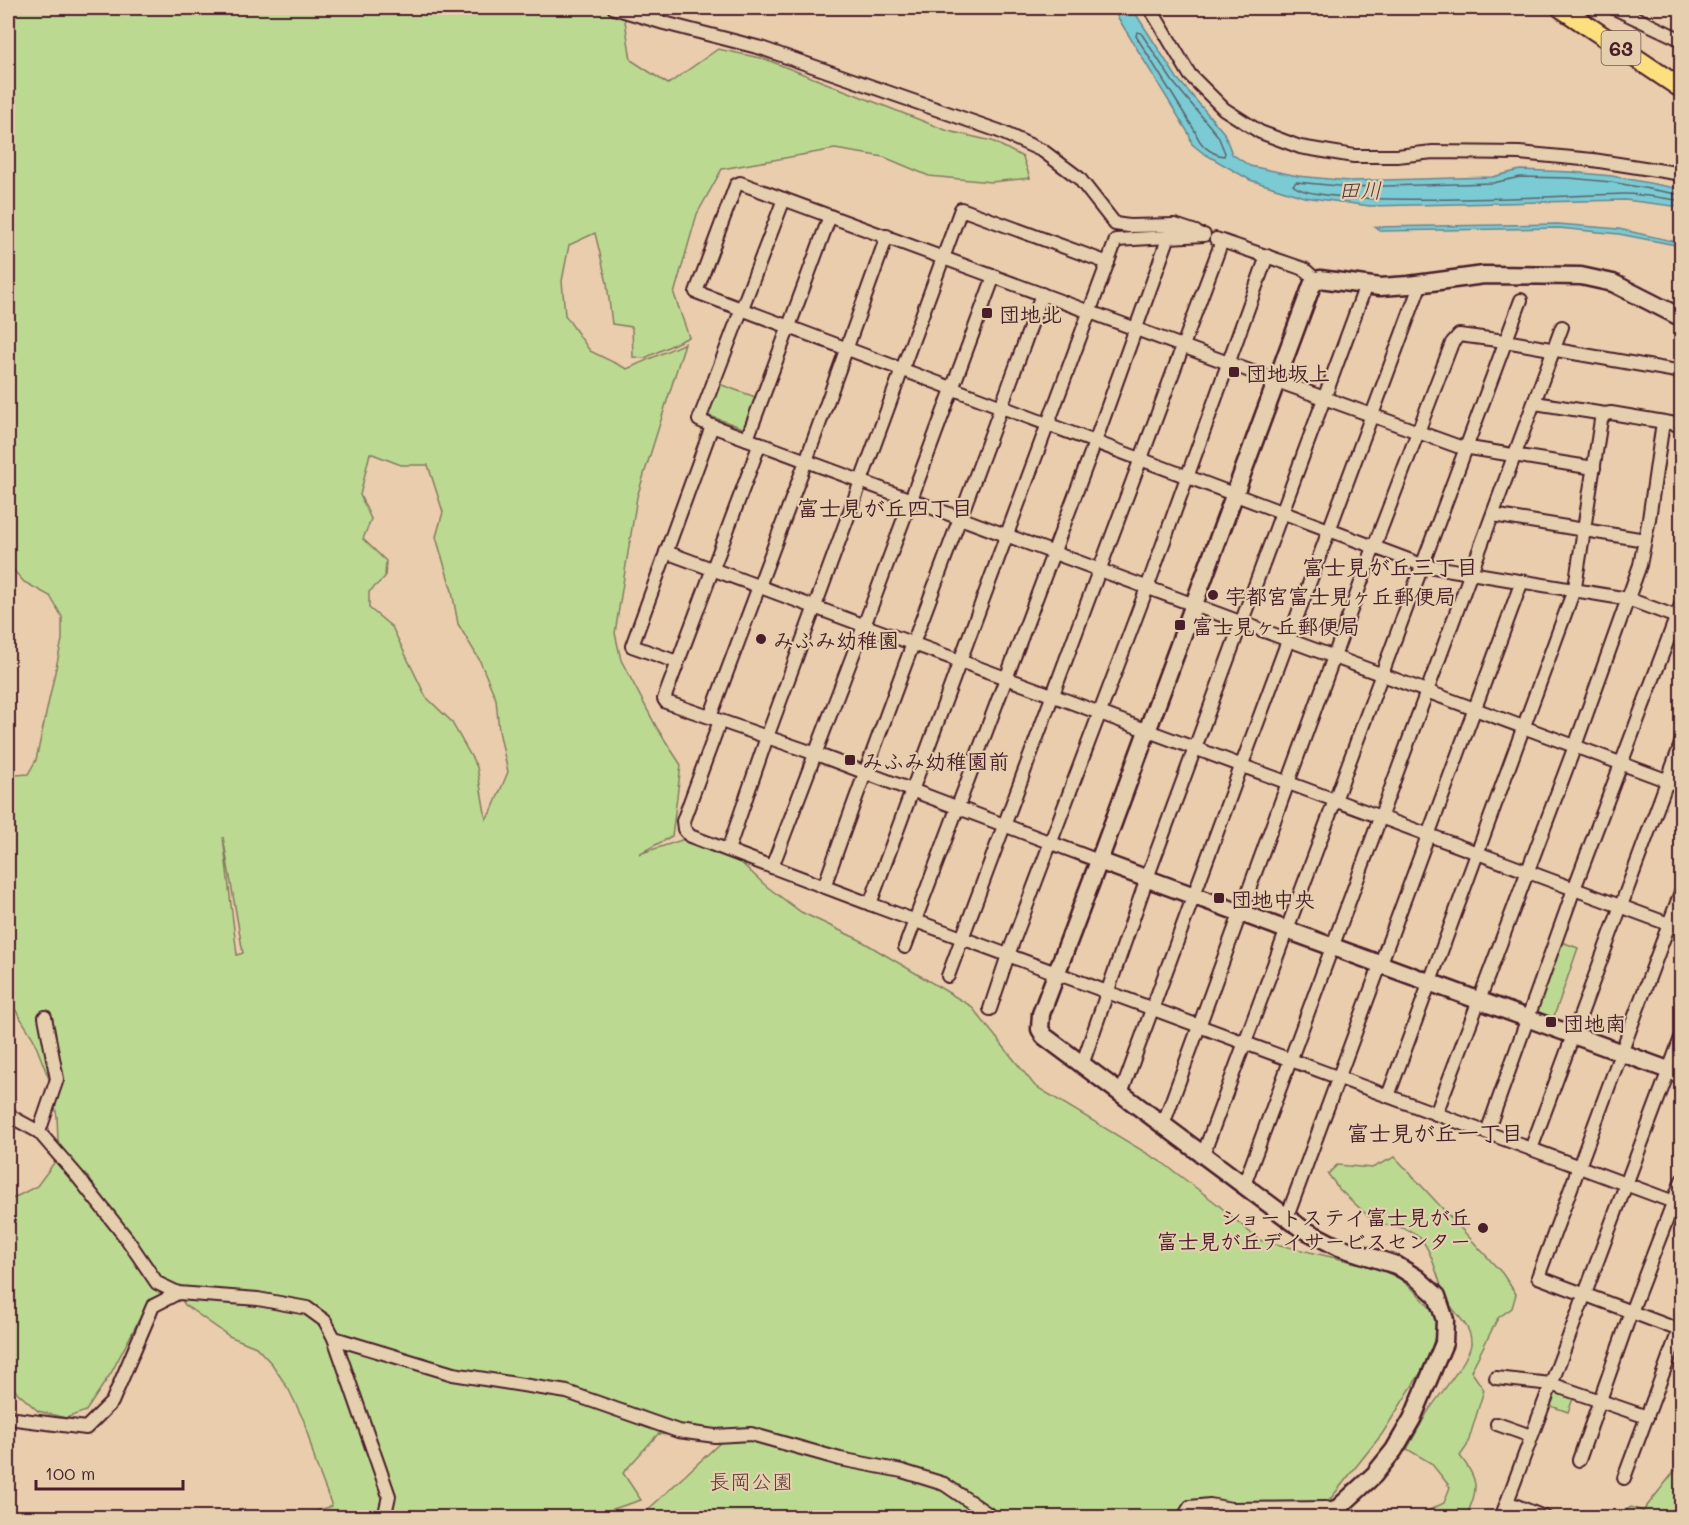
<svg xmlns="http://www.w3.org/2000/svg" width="1689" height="1525" viewBox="0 0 1689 1525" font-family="Mali,'Klee One',sans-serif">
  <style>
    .green { fill: #bcd992; stroke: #837c5e; stroke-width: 1.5; fill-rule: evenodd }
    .water { fill: #7acbd3; stroke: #678690; stroke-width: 1.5 }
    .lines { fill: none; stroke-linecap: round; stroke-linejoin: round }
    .shore { stroke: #5d646e; stroke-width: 1.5 }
    .street-casing { stroke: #4a1f2b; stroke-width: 16 }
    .secondary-casing { stroke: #4a1f2b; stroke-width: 21 }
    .primary-casing { stroke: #4a1f2b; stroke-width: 22 }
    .street { stroke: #e5cfae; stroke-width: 12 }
    .secondary { stroke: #e5cfae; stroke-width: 16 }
    .primary { stroke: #fce080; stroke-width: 18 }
    .poi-dot { fill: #4a1f2b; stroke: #e5cfae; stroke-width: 2 }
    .labels { text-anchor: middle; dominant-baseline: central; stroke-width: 4.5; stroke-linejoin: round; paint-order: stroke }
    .shield { fill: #e5cfae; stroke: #785452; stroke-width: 1.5 }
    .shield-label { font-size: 20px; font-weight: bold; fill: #4a1f2b }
    .poi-label { font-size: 21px; font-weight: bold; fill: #4a1f2b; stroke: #e5cfae; text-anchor: start }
    .park-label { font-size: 21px; fill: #5b3b3a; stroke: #e5cfae }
    .water-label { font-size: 22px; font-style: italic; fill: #513944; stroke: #e5cfae }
    .neighbourhood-label { font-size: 22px; font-weight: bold; fill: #4a1f2b; stroke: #e5cfae }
  </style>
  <rect width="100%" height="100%" fill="#e9cdad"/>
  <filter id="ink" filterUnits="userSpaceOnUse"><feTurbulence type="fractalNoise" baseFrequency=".0167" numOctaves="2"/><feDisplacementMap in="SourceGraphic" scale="12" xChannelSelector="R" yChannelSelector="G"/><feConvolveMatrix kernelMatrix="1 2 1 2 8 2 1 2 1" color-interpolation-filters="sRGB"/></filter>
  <g filter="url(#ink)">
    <!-- green -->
    <g class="green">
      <path d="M8,8h615l8,52 37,24 50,-35 47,10 183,72 44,10 31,16 7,21 -39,4 -62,-6 -45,-19 -49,-8 -113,20 -25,45 -23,80 15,43 -44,21 -12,-1 -1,-30 -20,-3 -5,-41 -12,-50 -26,12 -7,36 3,34 25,36 37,18 58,-26 -48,154 -22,136 6,27 36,68 24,37 -9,71 -33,18 52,-17 43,19 32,30 35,26 59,28 111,66 64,80 128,77 53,40 43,37 115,27 25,11 17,14 19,21 1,20 -8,28 -46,73 -62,78 2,6 -682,-1 81,-75 24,-1 -87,-7 -35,39 18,27 -53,17h-290l34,-11 -16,-42 -12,-43 -15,-31 -17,-26 -16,-17 -27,-11 -44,-31 -10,-16 -25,10 -39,74 -25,38 -20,7 -28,-7 -28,-25h-2v-185l29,-15 17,-23 4,-23 -1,-24 -8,-37 -16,-41 -25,-40v-226l8,3 12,-1 8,-14 26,-120v-23l-12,-21 -26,-14 -16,-18zM370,453l31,12h27l15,47 -7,25 16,54 6,33 21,35 17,40 3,32 9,41 -16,38 -6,9 -9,-52 -26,-46 -25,-24 -34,-70 -23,-19v-16l16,-15 1,-16 -23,-22 8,-20 -11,-24zM223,837l20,116 -6,2z"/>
      <polygon points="719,384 758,398 746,429 707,415"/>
      <polygon points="1559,941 1578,948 1553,1019 1536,1013 1534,1010"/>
      <path d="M1395,1157l107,116 14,21 -4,14 -14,10 -27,53 13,19 -17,56 -7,10c20,25 18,33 6,61h-51l29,-14 6,-16 -19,-24 -24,-14c7,-12 13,-24 20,-36 9,-14 43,-54 44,-69 1,-17 -13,-27 -21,-39 -13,-20 -14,-49 -30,-67 -10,-11 -28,-13 -42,-13l-38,-35 -12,-16 9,-9 35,3z"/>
      <polygon points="1558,1390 1574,1396 1568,1412 1548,1405 1552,1394"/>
      <polygon points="1681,1463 1681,1515 1677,1517 1597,1517 1600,1511 1618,1515 1631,1507 1643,1511"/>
    </g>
    <!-- water -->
    <g class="water">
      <polygon points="1112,8 1132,8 1177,78 1224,133 1232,154 1250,166 1298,176 1349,181 1492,177 1520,170 1571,172 1612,176 1681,189 1681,207 1625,200 1370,206 1304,197 1250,180 1203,153 1192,144 1189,134"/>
      <polygon points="1558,224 1619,229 1681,243 1681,246 1619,234 1559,228 1381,231 1375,227"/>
    </g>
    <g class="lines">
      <!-- shore -->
      <g class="shore">
        <path d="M1137,32l4,1 32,49 45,54 7,17 -1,3c-14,-2 -25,-12 -29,-25l-59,-95z"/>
        <path d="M1682,195l-71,-13 -41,-4 -50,-1 -27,6 -144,4 -53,-5 -3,3c22,25 283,10 330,9 19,0 40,4 59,7"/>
      </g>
      <defs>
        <g id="street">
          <polyline points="614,8 664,23 761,48 999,131 1043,151 1079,178 1115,224 1129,226 1175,225 1196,232"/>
          <polyline points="1150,8 1190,75 1224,109 1260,132 1300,147 1354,156 1397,156 1433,152 1519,153 1593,160 1682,174"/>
          <polyline points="1614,8 1682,40"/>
          <polyline points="1204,235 1116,240 870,904 1682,1205"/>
          <polyline points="1216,239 1304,269 1316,280"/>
          <polyline points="1535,403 1605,414"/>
          <polyline points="712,426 699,420 784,199"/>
          <polyline points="747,439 830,216"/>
          <polyline points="760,443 664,699 666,702 816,754 1099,861"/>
          <polyline points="1594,468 1457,446 1277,381 740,183 736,185 696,292 1422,565 1628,599 1682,619"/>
          <polyline points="1493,515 1645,540"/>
          <polyline points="666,552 1682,929"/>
          <polyline points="677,662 632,646 712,426 1682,786"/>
          <polyline points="710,717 806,461 887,236"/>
          <polyline points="720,721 683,821 684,829 690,836 870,904"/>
          <polyline points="728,850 767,737 961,209 1108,263"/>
          <polyline points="772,867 864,626 994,276"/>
          <path d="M824,887c70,-199 148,-395 218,-593"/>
          <polyline points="1682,889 1538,1277 1682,1331"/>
          <polyline points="905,947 1095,442 1169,236"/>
          <polyline points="948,976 1222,241"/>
          <polyline points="990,1009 1008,955 1147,588 1267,256"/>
          <polyline points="1082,1065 1147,878 1366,285"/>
          <path d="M1121,1094c98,-271 200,-541 300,-811"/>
          <polyline points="1388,1096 1575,587 1601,420 1605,414 1611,413 1682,425"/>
          <polyline points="1436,1114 1575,746 1640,565 1649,519 1663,422"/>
          <polyline points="8,1115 39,1132 78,1177 127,1239 157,1283 178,1293 258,1299 307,1308 325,1321 334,1338 389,1496 384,1518"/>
          <polyline points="1163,1125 1374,547 1452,343 1459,335 1505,341 1682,372"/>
          <polyline points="39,1132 57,1079 45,1017"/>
          <polyline points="1487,1132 1574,889 1682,602"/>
          <polyline points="1531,1149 1682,741"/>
          <polyline points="1203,1155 1521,300"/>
          <polyline points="1244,1185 1562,327"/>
          <polyline points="1287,1217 1522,581"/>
          <polyline points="334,1338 453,1374 567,1392 678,1431 715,1436 751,1434 840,1459 902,1471 944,1484 994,1518"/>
          <polyline points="1496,1378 1551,1384 1647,1417"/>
          <polyline points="8,1418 86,1428 112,1402 153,1306 178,1293"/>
          <polyline points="1497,1424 1531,1436"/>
          <polyline points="1579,1460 1631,1312 1682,1180"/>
          <polyline points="1624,1478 1681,1325"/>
          <polyline points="1183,1518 1190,1507 1210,1505 1231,1509 1326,1508 1335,1511"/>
          <polyline points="1501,1518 1507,1502"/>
          <polyline points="1546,1518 1507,1502 1682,1035"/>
        </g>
        <g id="secondary">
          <polyline points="1099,861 1682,1075"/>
          <polyline points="1331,1518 1335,1511 1374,1475 1394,1450 1412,1419 1444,1343 1445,1320 1437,1296 1417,1278 1396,1265 1336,1246 1301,1228 1044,1036 1040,1029 1041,1014 1099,861 1312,285 1320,279 1380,287 1409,285 1484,275 1581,276 1613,283 1682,318"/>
        </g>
        <polyline id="primary" points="1561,8 1682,89"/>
      </defs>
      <!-- street casing -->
      <use href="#street" class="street-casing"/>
      <!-- secondary casing -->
      <use href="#secondary" class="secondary-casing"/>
      <!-- primary casing -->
      <use href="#primary" class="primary-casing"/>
      <!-- street -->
      <use href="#street" class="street"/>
      <!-- secondary -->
      <use href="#secondary" class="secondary"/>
      <!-- primary -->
      <use href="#primary" class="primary"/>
    </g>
  </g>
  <!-- markers -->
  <g class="poi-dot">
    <rect x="981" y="307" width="12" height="12" rx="3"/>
    <rect x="1228" y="366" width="12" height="12" rx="3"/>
    <circle cx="1213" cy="595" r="6"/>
    <rect x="1174" y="619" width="12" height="12" rx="3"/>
    <circle cx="761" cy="639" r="6"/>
    <rect x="844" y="754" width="12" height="12" rx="3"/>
    <rect x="1213" y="892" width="12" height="12" rx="3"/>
    <rect x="1545" y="1016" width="12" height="12" rx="3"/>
    <circle cx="1483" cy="1228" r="6"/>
  </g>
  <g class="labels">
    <!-- shield labels -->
    <rect class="shield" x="1601.5" y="31" width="39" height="34" rx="4.5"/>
    <g class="shield-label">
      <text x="1621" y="48">63</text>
    </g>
    <!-- poi labels -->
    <g class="poi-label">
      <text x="999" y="313">団地北</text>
      <text x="1246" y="372">団地坂上</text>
      <text x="1225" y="595">宇都宮富士見ヶ丘郵便局</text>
      <text x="1192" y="625">富士見ヶ丘郵便局</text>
      <text x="773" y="639">みふみ幼稚園</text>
      <text x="862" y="760">みふみ幼稚園前</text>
      <text x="1231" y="898">団地中央</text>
      <text x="1563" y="1022">団地南</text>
      <text x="1471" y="1216" text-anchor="end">ショートステイ富士見が丘<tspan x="1471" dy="24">富士見が丘デイサービスセンター</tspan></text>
    </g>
    <!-- park labels -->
    <g class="park-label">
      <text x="751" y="1480">長岡公園</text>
    </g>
    <!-- water labels -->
    <g class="water-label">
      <text x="1360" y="189">田川</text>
    </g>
    <!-- neighbourhood labels -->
    <g class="neighbourhood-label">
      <text x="885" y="507">富士見が丘四丁目</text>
      <text x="1390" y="566">富士見が丘三丁目</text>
      <text x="1435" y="1132">富士見が丘一丁目</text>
    </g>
  </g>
  <!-- margin -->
  <rect width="1689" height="1525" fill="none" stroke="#e5cfae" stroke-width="30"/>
  <rect x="15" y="15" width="1659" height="1495" fill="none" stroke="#4a1f2b" stroke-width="2" filter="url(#ink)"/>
  <!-- scale -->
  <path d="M36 1480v9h147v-9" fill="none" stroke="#4a1f2b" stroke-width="3"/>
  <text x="45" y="1480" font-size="18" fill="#4a1f2b" stroke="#e5cfae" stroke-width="4.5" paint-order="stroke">100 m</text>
</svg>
